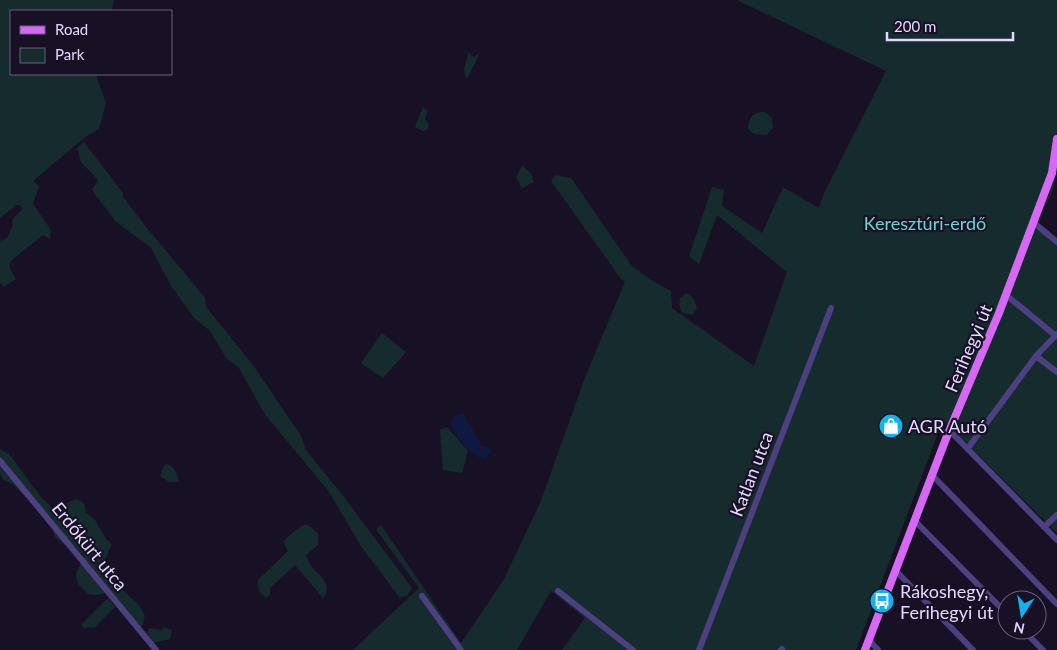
<svg xmlns="http://www.w3.org/2000/svg" width="1057" height="650" viewBox="0 0 1057 650" font-family="Lato,sans-serif">
  <style>
    .green { fill: #152b2e }
    .water { fill: #0f1840 }
    .lines { fill: none; stroke-linecap: round; stroke-linejoin: round }
    .minor { stroke: #4d4080; stroke-width: 6 }
    .major { stroke: #d668f3; stroke-width: 8 }
    .labels { text-anchor: middle; dominant-baseline: central; stroke-width: 4.5; stroke-linejoin: round; paint-order: stroke }
    .park-label { font-size: 18px; fill: #6ad6ce; stroke: #181125 }
    .street-label { font-size: 18px; fill: #e2d8fc; stroke: #181125 }
    .poi-label { font-size: 18px; fill: #e2d8fc; stroke: #181125; text-anchor: start }
  </style>
  <rect width="100%" height="100%" fill="#181125"/>
  <!-- green -->
  <g class="green">
    <polygon points="0,0 114,0 112,11 11,11 11,74 98,74 97,78 106,103 99,129 85,137 33,181 39,186 33,204 51,230 50,239 43,235 12,260 9,266 16,279 4,287 0,283 0,241 7,238 13,225 12,220 22,209 20,205 16,205 0,218"/>
    <polygon points="737,0 1057,0 1057,171 1053,189 1039,223 1057,238 1057,533 943,420 856,650 562,650 585,618 551,591 517,650 353,650 419,588 377,531 377,528 381,525 461,643 504,579 540,503 586,375 625,282 621,279 551,181 556,175 571,178 632,266 651,280 671,291 672,308 754,366 787,272 717,215 699,264 689,256 712,187 724,190 722,206 762,233 783,187 819,208 825,191 886,71"/>
    <path d="M468,52l5,5 7,-4 -13,26c-6,-10 0,-16 1,-27z"/>
    <polygon points="423,107 427,111 425,119 429,124 428,129 423,131 415,127"/>
    <path d="M760,112h5l7,6 1,10 -7,7 -12,-1 -6,-5c0,-9 3,-15 12,-17z"/>
    <path d="M84,142l39,51v4c26,35 55,67 82,101l1,9 47,58 48,71 5,14 38,47 68,91 -4,7 -8,3 -39,-52 -32,-54 -65,-79 -25,-45 -12,-9 -18,-29 -15,-12 -23,-32 -20,-38 -36,-27 -23,-31 6,-10 -17,-18 -4,-14z"/>
    <polygon points="522,166 531,173 534,182 522,188 516,177"/>
    <path d="M686,293c7,3 9,8 11,15l-4,7 -11,-2 -3,-8 1,-7z"/>
    <polygon points="382,333 406,352 383,378 361,363"/>
    <polygon points="447,427 468,451 462,473 443,470 440,430"/>
    <polygon points="0,449 9,454 41,497 53,509 76,499 84,503 86,513 95,520 106,539 112,544 105,560 108,573 117,585 139,605 145,616 142,627 139,625 111,592 97,595 88,594 78,584 76,574 84,556 74,545 66,546 55,537 53,530 55,524 32,504 13,484 3,480 0,473"/>
    <path d="M167,464c8,2 10,11 12,18h-10l-8,-5c0,-6 1,-10 6,-13z"/>
    <path d="M305,524l3,1 10,8v12l-12,10c1,2 2,5 3,8 7,11 26,21 14,35l-28,-33 -25,23v6l-3,4c-7,-4 -10,-9 -9,-18l30,-29 -5,-9 9,-9z"/>
    <polygon points="108,598 115,607 94,628 87,627 85,629 81,625"/>
    <polygon points="164,627 172,630 170,639 154,643 147,633 149,628 161,630"/>
  </g>
  <!-- water -->
  <path class="water" d="M463,413l16,27 2,6 9,2 2,4 -8,8c-15,-6 -27,-22 -34,-37l2,-6z"/>
  <g class="lines">
    <!-- minor -->
    <g class="minor">
      <polyline points="1033,222 1057,242"/>
      <polyline points="1006,295 1056,336"/>
      <polyline points="1036,356 1057,372"/>
      <polyline points="950,431 1057,540"/>
      <polyline points="968,448 1036,356 1057,334"/>
      <polyline points="0,461 156,650"/>
      <polyline points="932,475 1057,604"/>
      <polyline points="915,521 1007,614"/>
      <polyline points="1044,527 1057,515"/>
      <polyline points="896,571 973,650"/>
      <polyline points="558,591 633,650"/>
      <polyline points="422,596 461,650"/>
      <polyline points="1023,630 1043,650"/>
      <polyline points="869,640 878,650"/>
      <polyline points="699,650 831,308"/>
      <polyline points="781,650 782,649"/>
    </g>
    <!-- major -->
    <polyline class="major" points="865,650 947,436 999,313 1052,173 1057,139"/>
  </g>
  <!-- icons -->
  <defs>
    <symbol id="shop-disc" viewBox="-11 -11 22 22"><circle r="9.5" fill="#14b1ec" stroke="#181125"/><path d="M-5-2.5h2.3a2.7 3.5 0 0 1 5.4 0H5L5.5 6h-11ZM-1.5-2.5h3a1.5 2.3 0 0 0-3 0Z" fill="#fff"/></symbol>
    <symbol id="bus-disc" viewBox="-11 -11 22 22"><circle r="9.5" fill="#14b1ec" stroke="#181125"/><path d="M-5-6H5V4H4V6H2V4H-2V6H-4V4H-5ZM-3.5-4V0h7V-4ZM-3.5 1.2v1.5H-2V1.2ZM2 1.2v1.5H3.5V1.2Z" fill="#fff"/></symbol>
  </defs>
  <g fill-rule="evenodd">
    <use href="#shop-disc" x="877" y="412" width="28" height="28"/>
    <use href="#bus-disc" x="868" y="587" width="28" height="28"/>
  </g>
  <g class="labels">
    <!-- park labels -->
    <g class="park-label">
      <text x="925" y="223">Keresztúri-erdő</text>
    </g>
    <!-- street labels -->
    <g class="street-label">
      <text transform="translate(968 348) rotate(-67)">Ferihegyi út</text>
      <text transform="translate(751 474) rotate(-69)">Katlan utca</text>
      <text transform="translate(90 546) rotate(51)">Erdőkürt utca</text>
    </g>
    <!-- poi labels -->
    <g class="poi-label">
      <text x="908" y="426">AGR Autó</text>
      <text x="900" y="591">Rákoshegy,<tspan x="900" dy="21">Ferihegyi út</tspan></text>
    </g>
  </g>
  <!-- legend -->
  <rect x="10" y="10" width="162" height="65" fill="#181125" stroke="#69617b"/>
  <rect x="20" y="26" width="25" height="8" fill="#d668f3" stroke="#69617b"/>
  <text x="55" y="35" font-size="15" fill="#e2d8fc">Road</text>
  <rect x="20" y="48" width="25" height="15" fill="#152b2e" stroke="#69617b"/>
  <text x="55" y="60" font-size="15" fill="#e2d8fc">Park</text>
  <!-- north arrow -->
  <g transform="translate(1022 615) rotate(192)"><circle r="24" fill="#181125" stroke="#69617b"/>
  <path d="M0-4L9 19L0 12L-9 19Z" fill="#14b1ec"/>
  <text y="-8" font-size="14" font-weight="bold" text-anchor="middle" fill="#e2d8fc">N</text>
  </g>
  <!-- scale -->
  <path d="M887 32v8h126v-8" fill="none" stroke="#e2d8fc" stroke-width="2.5"/>
  <text x="894" y="32" font-size="15" fill="#e2d8fc" stroke="#181125" stroke-width="4" paint-order="stroke">200 m</text>
</svg>
